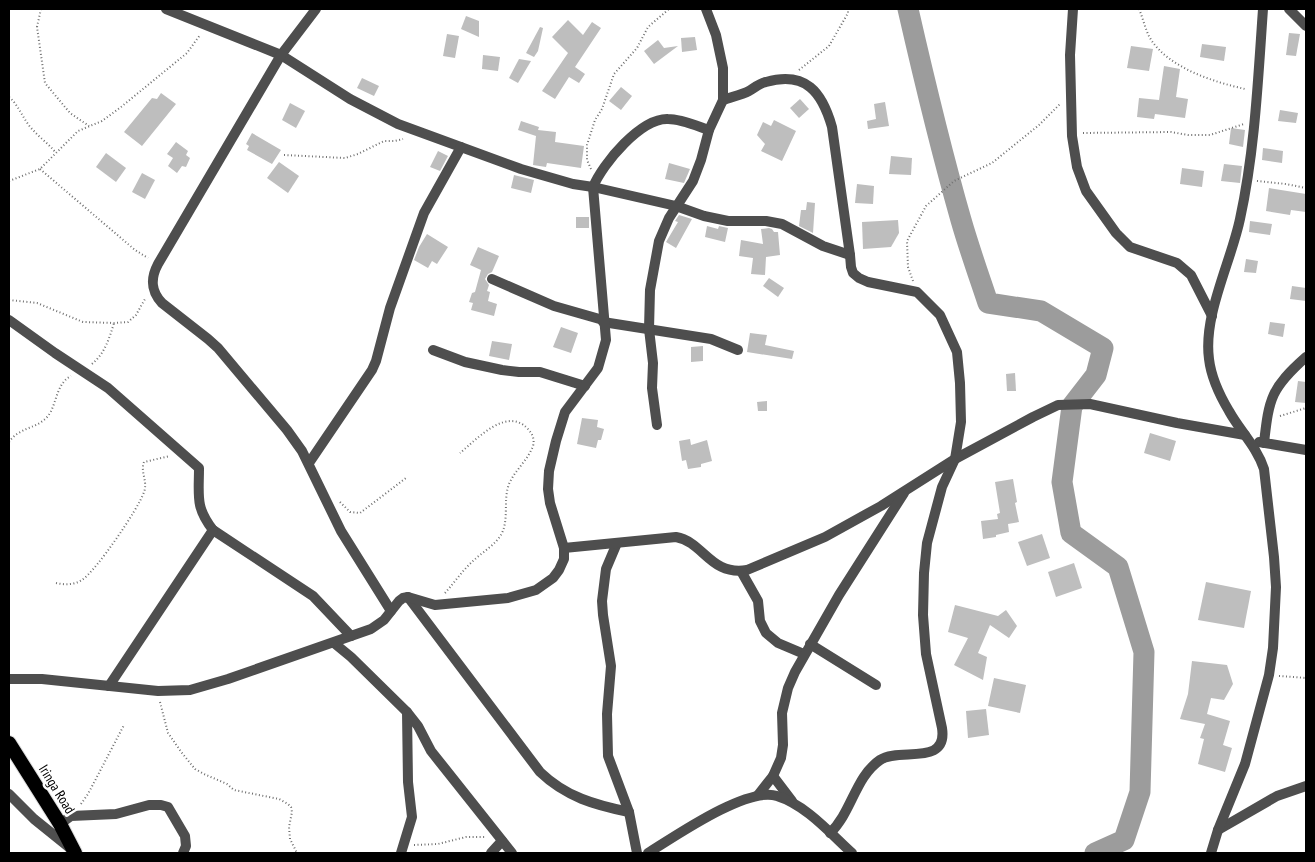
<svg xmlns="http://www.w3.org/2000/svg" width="1315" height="862" viewBox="0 0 1315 862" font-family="'PT Sans Narrow',sans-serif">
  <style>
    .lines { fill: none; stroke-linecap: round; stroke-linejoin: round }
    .river { stroke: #9c9c9c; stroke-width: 21 }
    .building { fill: #bebebe }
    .trunk-casing { stroke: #dbdbdb; stroke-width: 16 }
    .path { stroke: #707070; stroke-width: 2; stroke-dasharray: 1 2.5; stroke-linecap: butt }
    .minor { stroke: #4e4e4e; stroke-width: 10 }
    .trunk { stroke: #000; stroke-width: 14 }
    .labels { text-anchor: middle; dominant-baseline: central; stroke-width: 5; stroke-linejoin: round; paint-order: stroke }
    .street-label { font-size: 14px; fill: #000; stroke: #fff }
  </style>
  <rect width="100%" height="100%" fill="#fff"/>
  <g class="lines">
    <!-- river -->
    <path class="river" d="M908,9c16,70 33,141 53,211 8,28 18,56 27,83l53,8 62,37 -7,27 -24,31 -10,76 9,51 47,34 26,85 -4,140 -16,48 -29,13"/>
  </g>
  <!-- building -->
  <g class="building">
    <polygon points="466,16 479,21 479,37 461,29"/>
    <polygon points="568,20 583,35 592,22 601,28 575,67 585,74 579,83 569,77 555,99 542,91 568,53 552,37"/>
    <polygon points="540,27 543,28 538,51 534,57 526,53"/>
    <polygon points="1289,33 1300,34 1296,56 1286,55"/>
    <polygon points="447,34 459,36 455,58 443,56"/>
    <polygon points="695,37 697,50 682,52 681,38"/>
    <polygon points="658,40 664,48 678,46 654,64 644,51"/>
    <polygon points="1202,44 1226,47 1224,61 1200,57"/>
    <polygon points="1131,46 1153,49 1149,71 1127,68"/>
    <polygon points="483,55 500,57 498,71 482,69"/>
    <polygon points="519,59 531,61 518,83 509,78"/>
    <polygon points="1164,66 1180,69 1176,97 1188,99 1185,118 1155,114 1154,119 1137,117 1139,98 1159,100"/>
    <polygon points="362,78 379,86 374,96 357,88"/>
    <polygon points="621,87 632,96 621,110 609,101"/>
    <polygon points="161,93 176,104 142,146 124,132 152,98 157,99"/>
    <polygon points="800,99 809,109 799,118 790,108"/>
    <polygon points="885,102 889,126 868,129 867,121 876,119 874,104"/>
    <polygon points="290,103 305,111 296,128 282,120"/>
    <polygon points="1280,110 1298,113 1296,123 1278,121"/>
    <polygon points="774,120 796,131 782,161 761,151 765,144 757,135 763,122 771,126"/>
    <polygon points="521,121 539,127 538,130 556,132 555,142 584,146 581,168 547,163 546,167 533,165 536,136 518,130"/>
    <polygon points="1231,128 1245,130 1243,147 1229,144"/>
    <polygon points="252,133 281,150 272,164 247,150 249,146 246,144"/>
    <polygon points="176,142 188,151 186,155 190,158 186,167 182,166 177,173 168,166 173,158 167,154"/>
    <polygon points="1263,148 1283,151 1282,163 1262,160"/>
    <polygon points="438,151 448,156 440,171 430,167"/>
    <polygon points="106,153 126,168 116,182 96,167"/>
    <polygon points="891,156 912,158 911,175 889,174"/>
    <polygon points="279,162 299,176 288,193 267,178"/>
    <polygon points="669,163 690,169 684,183 665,179"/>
    <polygon points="1224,164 1242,166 1240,183 1221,181"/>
    <polygon points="1182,168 1204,171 1202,187 1180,184"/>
    <polygon points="142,173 155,180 145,199 132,192"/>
    <polygon points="514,175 534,180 531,193 511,188"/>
    <polygon points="857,184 874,186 873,204 855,203"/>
    <polygon points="1269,188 1306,194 1306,212 1291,210 1290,215 1266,211"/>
    <polygon points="807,202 815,203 813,233 799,226 801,210 806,210"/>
    <polygon points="679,215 692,219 676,248 666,242 678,222 675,221"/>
    <rect x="576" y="217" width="13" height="11"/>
    <polygon points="898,220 899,233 891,247 863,249 862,222"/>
    <polygon points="1250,221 1272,224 1270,235 1249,232"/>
    <polygon points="707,226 718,229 719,226 728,228 725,242 705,237"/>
    <polygon points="769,228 772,229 774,232 778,232 780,255 766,257 765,275 751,274 753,258 739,256 741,240 763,244 761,229"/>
    <polygon points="427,234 448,247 437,264 432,261 428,268 414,260 419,247"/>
    <polygon points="478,247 499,256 492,272 488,274 485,279 489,285 487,291 490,292 488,301 497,304 494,316 471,310 473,303 469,302 472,293 475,292 481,270 470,265"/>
    <polygon points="1246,259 1258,261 1256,273 1244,272"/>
    <polygon points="769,278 784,288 778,297 763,286"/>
    <polygon points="1292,286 1306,288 1306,301 1290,299"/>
    <polygon points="1270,322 1285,324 1283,337 1268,334"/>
    <polygon points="561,327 578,333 571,353 553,347"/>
    <polygon points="750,333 767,335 765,345 794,351 792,359 747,352"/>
    <polygon points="492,341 512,344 509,360 489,356"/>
    <polygon points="703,346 703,361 691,362 691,347"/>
    <polygon points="1015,373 1016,391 1007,391 1006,374"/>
    <polygon points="1298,381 1306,382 1306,403 1295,402"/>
    <polygon points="767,401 767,411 758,411 757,402"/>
    <polygon points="582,418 598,420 597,427 604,429 601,440 598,440 596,448 577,444"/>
    <polygon points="1150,433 1176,441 1170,461 1144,453"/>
    <polygon points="690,439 691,445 707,440 712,461 701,464 701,467 688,469 686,460 682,461 679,441"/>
    <polygon points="1013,479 1017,502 1015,503 1019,522 1008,524 1009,532 996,535 996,537 983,539 981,521 998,519 997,514 1000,513 995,482"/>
    <polygon points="1042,534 1050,558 1027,566 1018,542"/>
    <polygon points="1074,563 1082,588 1056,597 1048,572"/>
    <polygon points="1206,582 1251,591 1244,628 1198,620"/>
    <polygon points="955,605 998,616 1006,610 1017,626 1009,638 990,625 978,653 987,657 983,680 954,665 968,638 948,632"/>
    <polygon points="1192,661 1227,665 1233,684 1224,700 1211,698 1207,714 1230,721 1223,745 1232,748 1225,772 1198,764 1204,739 1200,738 1205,724 1180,719 1188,694"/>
    <polygon points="994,678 1026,685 1020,713 988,706"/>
    <polygon points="986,709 989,735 968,738 966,711"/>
  </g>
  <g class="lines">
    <defs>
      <polyline id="trunk" points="9,743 60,824 75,853"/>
    </defs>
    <!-- trunk casing -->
    <use href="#trunk" class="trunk-casing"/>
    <!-- path -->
    <g class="path">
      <polyline points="41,9 37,27 45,83 70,113 89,126"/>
      <path d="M1139,9c4,9 6,20 11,29 18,30 64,44 95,51"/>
      <polyline points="799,70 829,46 848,13 848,9"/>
      <path d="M9,97c10,8 14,23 24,33 7,8 16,14 23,23"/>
      <polyline points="1083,133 1171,132 1188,135 1210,135 1244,124"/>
      <polyline points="284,155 345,158 358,154 384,141 395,141 403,139"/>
      <polyline points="40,169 135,250 148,258"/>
      <polyline points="591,169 587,160 587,145 595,120 602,109 614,74 637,48 648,27 669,9"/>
      <polyline points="9,181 40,169 78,131 102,121 121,107 187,53 200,35"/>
      <polyline points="1257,181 1286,184 1306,188"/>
      <polyline points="913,281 908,267 907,241 926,206 954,181 992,163 1039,125 1060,104"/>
      <polyline points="9,300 37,303 83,322 114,323 128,322 136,315 145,299"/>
      <path d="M92,364c13,-11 17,-25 22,-41"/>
      <polyline points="1280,416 1306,408"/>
      <path d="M9,442c2,-3 5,-6 8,-8 12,-8 25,-8 33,-21 7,-12 7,-30 21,-37"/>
      <polyline points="340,502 350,512 360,513 406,478"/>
      <path d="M56,583c9,2 18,2 26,-3 14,-9 57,-72 62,-88 4,-11 -4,-20 0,-30l26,-6"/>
      <path d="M445,593c9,-10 17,-22 27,-31 10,-10 24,-17 30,-29 7,-15 1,-33 7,-49 6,-14 19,-24 24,-38 2,-7 -1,-13 -6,-18 -21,-21 -50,11 -67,25"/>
      <polyline points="1279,676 1306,678"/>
      <polyline points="160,702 168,733 182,753 195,769 204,774 227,784 234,790 279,799 288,804 291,807 292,812 289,827 290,839 297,853"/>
      <polyline points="81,804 88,794 124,725"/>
      <polyline points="414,845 438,844 466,837 486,837"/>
    </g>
    <!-- minor -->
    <g class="minor">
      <polyline points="166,9 281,55 350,99 398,124 521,169 573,184 593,187 676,206 704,216 728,221 766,221 782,224 823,246 850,255"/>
      <path d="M316,9l-35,46 -123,209c-8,15 -7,27 4,39l46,36 10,9 69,82 15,21 39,80 50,80"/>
      <polyline points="1073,9 1070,55 1072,136 1077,167 1086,191 1116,233 1130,247 1177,263 1191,275 1212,316"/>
      <polyline points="1289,9 1306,26"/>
      <path d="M723,100c8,-3 18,-5 26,-9 5,-3 11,-8 17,-9 40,-11 56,10 66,45l18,128 1,12 2,6 6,5 9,4 49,10 23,23 17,37 3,31 1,39 -6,37 -13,28 -15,56 -3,30 -1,42 3,39 16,74c6,39 -43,19 -62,32 -25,17 -28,52 -50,73"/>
      <polyline points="492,279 554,306 603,320"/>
      <path d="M9,320l46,33 53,35 91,80c0,28 -4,39 14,62l100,66 38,40"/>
      <polyline points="603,322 711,339 738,350"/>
      <polyline points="433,350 465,362 502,370 519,372 540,372 585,386"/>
      <polyline points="657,425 652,388 653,363 649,329 650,290 659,241 669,218 693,181 701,160 709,130 723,100 723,68 716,35 706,9"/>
      <polyline points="1259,442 1306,450"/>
      <path d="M1264,443c5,-45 7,-55 42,-86"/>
      <polyline points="309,463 372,370 376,361 390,308 424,213 461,147"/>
      <polyline points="617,543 606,569 602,601 603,615 611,666 607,714 608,756 629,812 637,853"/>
      <path d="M564,548l112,-11c28,5 34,39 71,33l78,-33 56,-31 74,-47 78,-42 25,-12 32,-1 87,19 68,12"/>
      <polyline points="741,571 758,601 760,621 766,633 778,643 804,654"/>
      <path d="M408,597l132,175c26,25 55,33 89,40"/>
      <polyline points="334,643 351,657 407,712 418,726 431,751 512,853"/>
      <polyline points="810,644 876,685"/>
      <path d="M9,679h33l116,12 32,-1 38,-11 143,-50 13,-9 15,-19 4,-3 5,-1 27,8 73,-7 28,-8 17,-12 6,-8 5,-11v-11l-14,-45 -2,-14 1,-18 7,-30 9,-29 33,-44 8,-28 -13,-153c10,-24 48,-69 75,-68 13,0 29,7 41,11"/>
      <polyline points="109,686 213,530"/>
      <polyline points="773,776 792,801"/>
      <polyline points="9,794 34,819 70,848"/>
      <polyline points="758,795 773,776 781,758 783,745 782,713 788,688 795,672 839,595 904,493"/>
      <polyline points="60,824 71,816 116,814 149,805 161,805 168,807 185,836 186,846 183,853"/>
      <polyline points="1218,830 1277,796 1306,786"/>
      <polyline points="401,853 412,817 408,782 407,712"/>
      <polyline points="491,853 502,841"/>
      <path d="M648,853c26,-16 99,-67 129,-57 29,9 53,37 75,57"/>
      <path d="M1211,853l7,-23 27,-66 24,-89 4,-27 3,-61 -2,-30 -10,-88c-7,-22 -24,-38 -35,-58 -9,-15 -18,-35 -20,-52 -6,-44 22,-97 31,-140 15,-69 18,-140 23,-210"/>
    </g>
    <!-- trunk -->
    <use href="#trunk" class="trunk"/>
  </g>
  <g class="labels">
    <!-- street labels -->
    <g class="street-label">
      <text transform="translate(57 789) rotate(58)">Iringa Road</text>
    </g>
  </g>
  <!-- border -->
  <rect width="1315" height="862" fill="none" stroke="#000000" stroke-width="20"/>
</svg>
